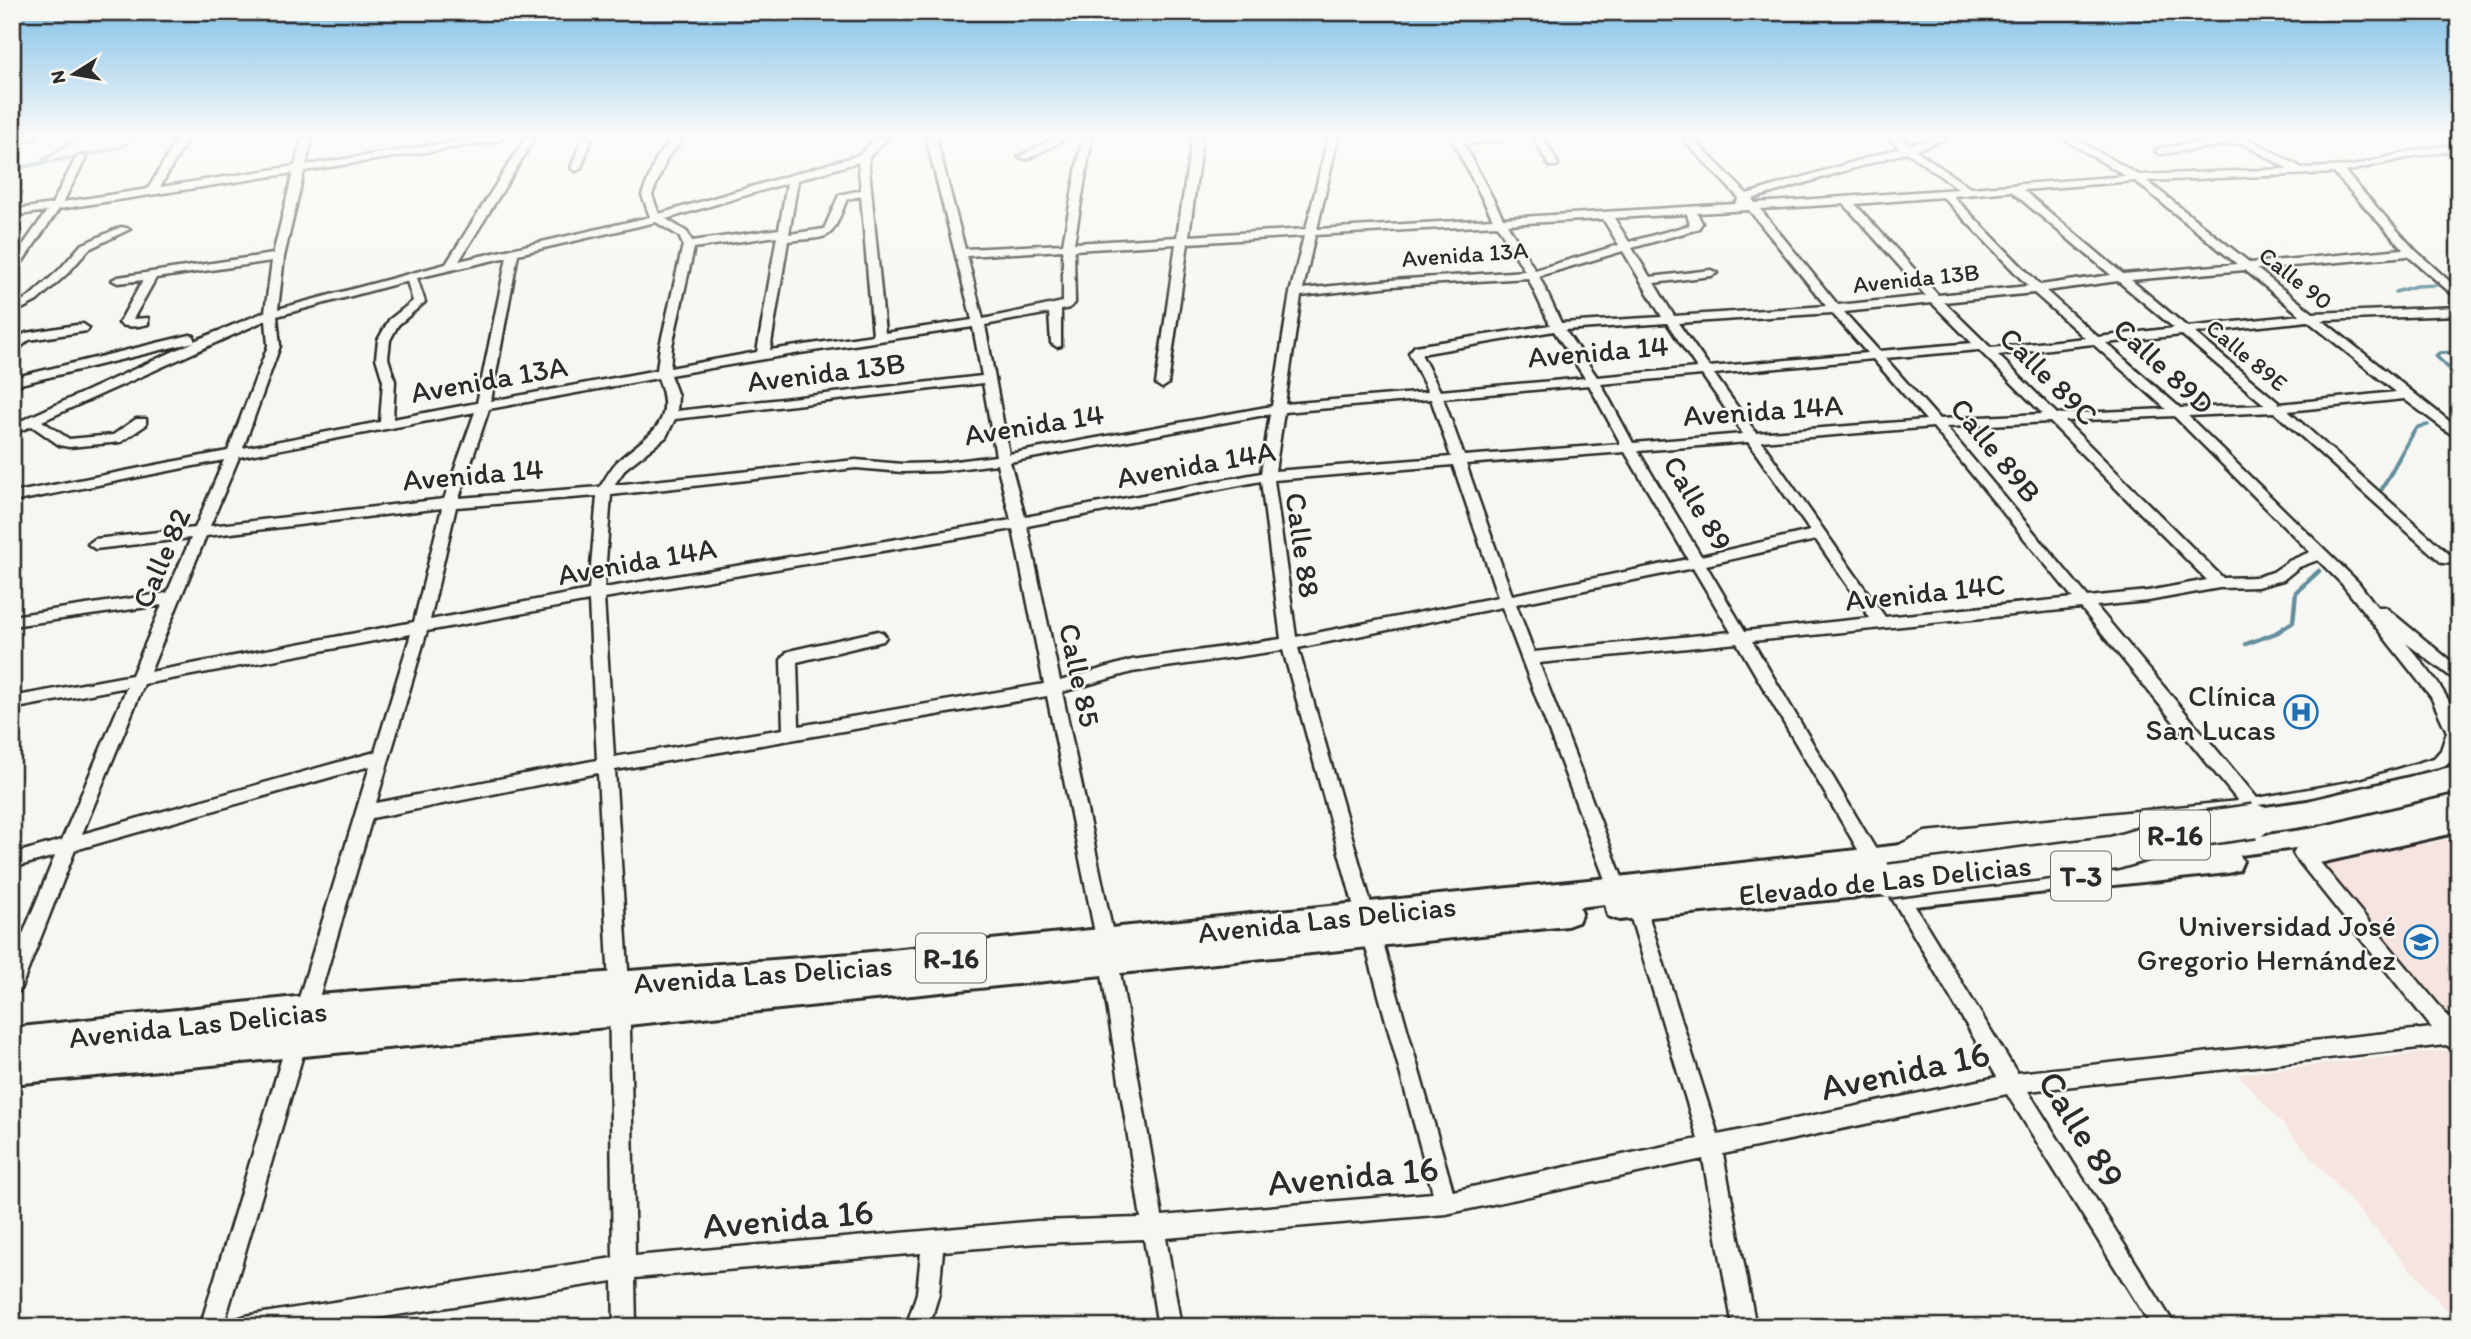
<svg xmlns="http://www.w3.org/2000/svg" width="2471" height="1339" viewBox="0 0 2471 1339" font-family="Itim,sans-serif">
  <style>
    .built { fill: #f6e4e0 }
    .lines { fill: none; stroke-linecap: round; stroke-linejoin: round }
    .stream-far1 { stroke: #638f9d; stroke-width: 3.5 }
    .stream { stroke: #638f9d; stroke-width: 4.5 }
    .minor-casing { stroke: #2b2b2b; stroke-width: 5 }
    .primary-casing { stroke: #2b2b2b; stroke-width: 6 }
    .minor { fill: #f6f6f2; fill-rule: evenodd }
    .primary { fill: #f6f6f2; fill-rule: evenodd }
    .primary-bridge-far1-casing { stroke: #2b2b2b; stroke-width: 31; stroke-linecap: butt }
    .primary-bridge-casing { stroke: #2b2b2b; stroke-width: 38; stroke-linecap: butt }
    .primary-bridge-far1 { stroke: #f6f6f2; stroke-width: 25 }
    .primary-bridge { stroke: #f6f6f2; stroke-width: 33 }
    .labels { text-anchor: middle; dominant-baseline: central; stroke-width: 5; stroke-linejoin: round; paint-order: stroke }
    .far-street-label { font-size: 24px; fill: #2b2b2b; stroke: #f6f6f2 }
    .shield { fill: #f6f6f2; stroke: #686867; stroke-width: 2 }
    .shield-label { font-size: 28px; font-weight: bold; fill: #2b2b2b }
    .street-label { font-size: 30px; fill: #2b2b2b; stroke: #f6f6f2 }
    .poi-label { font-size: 30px; fill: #2b2b2b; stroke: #f6f6f2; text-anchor: end }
    .near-street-label { font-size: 37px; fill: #2b2b2b; stroke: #f6f6f2 }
  </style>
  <rect width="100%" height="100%" fill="#f6f6f2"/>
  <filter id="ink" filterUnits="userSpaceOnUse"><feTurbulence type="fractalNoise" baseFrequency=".0143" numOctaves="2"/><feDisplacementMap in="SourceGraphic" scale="14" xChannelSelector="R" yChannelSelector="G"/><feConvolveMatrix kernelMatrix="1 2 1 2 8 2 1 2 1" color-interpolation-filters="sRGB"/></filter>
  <g filter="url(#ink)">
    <!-- built -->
    <g class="built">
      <polygon points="2459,838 2459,1024 2452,1025 2317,860"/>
      <polygon points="2450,1050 2459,1060 2459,1324 2238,1074"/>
    </g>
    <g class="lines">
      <!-- stream-far1 -->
      <g class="stream-far1">
        <polyline points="42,161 76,138"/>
        <polyline points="12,169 119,148 136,138"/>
        <polyline points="2395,292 2416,286 2459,284"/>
        <polyline points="2459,352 2439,353 2436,356 2459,378"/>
        <polyline points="2448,423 2459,421"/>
        <polyline points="2413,433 2418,427 2428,425"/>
      </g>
      <!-- stream -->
      <g class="stream">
        <polyline points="2382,489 2414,431"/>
        <polyline points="2246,644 2276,633 2293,622 2296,592 2319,571"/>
      </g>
      <defs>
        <g id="minor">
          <polygon points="12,138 37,138 12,144"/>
          <path d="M178,138h10l-28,49 135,-21 7,-28h10l-6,27 172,-27h24l-5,3 -193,30 -20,86 -6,52 168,-45 79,-126h10l-76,123 191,-44 -8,-22 15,-38 16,-19h10l-16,20 -15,37 7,19 200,-59 18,-17h11l-20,20 17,175 87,-13 -46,-182h10l29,111 98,-5 19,-106h10l-18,105 103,-6 15,-99h10l-13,98 117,-7 22,-91h10l-21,91 176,-10 -42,-81h53l-5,3 -35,3 39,74 232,-14 4,-6 -57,-60h10l55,56 153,-46 -12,-10h11l11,7 24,-7h15l-33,12 54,38 156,-12 -64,-38h12l65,37 149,-6 -46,-26 -82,11 -5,-3 5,-3 75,-10h13l54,30 51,-2 62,-16 44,-6v6l-44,6 -70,16 70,78 44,40v10l-51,-44 -151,13 56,44 146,-6v8l-137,5 137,109v11l-55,-41 -116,12 162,144 9,-1v10l-17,-1 -168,-151 -86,4 170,166 19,25h8l74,61v15l-53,-40c21,26 65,73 51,110 -23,55 -456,85 -529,93l-27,13 -6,-2 -3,-5 3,-5 30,-15 313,-31 -157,-193 -329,33 127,214 3,5 -3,5 -6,2 -6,-2 -130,-222 -198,20 88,227 -3,5 -6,3 -6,-3 -3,-5 -107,-283 -204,41 76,266 -2,6 -7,2 -7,-2 -2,-6 -73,-264 -151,22 -70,20 53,251 47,273 271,-23 -71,-260 2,-6 7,-2 7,2 2,6 73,258 245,-52 -71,-234 3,-6 6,-2 6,2 3,6 73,230 279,-58 -104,-177 -3,-5 3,-5 6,-3 6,3 112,183 415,-45 -136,-170 -3,-5 3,-5 6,-2 6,2 147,177h4v24l-4,1 -9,-5 -418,46 148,236h-24l-145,-233 -284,60 33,173h-23l-30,-168 -257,55 -280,24 15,89h-23l-14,-88 -107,4 -94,8 -4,42 -10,34h-23l11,-34 4,-40 -286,25 1,49h-22l-1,-46 -293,46h-86l3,-8 8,-3 368,-58 -4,-273 -11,-212 -226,45 -57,193 -3,6 -7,3 -7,-3 -3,-6 75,-245 -295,84 -53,135 -3,6 -7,2v-32l43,-105 -43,12v-14l50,-14 65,-153 -115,22v-12l120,-22 30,-70 -150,21v-10l155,-23 24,-55 -96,11 -7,-5 7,-5 100,-11 29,-68 -212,42v-9l216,-42 40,-105 -2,-26 -224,101 27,18 44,-4 23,-16h10v6l-25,17 -52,5 -10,-2 -27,-19 -20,8v-9l182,-83 -182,44v-8l178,-43 4,1v5l71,-29 7,-51 -116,17 -23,41 15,-1v6c-8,2 -22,5 -29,-1l24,-43 -25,3 -6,-3 6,-3 155,-23 20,-81 -234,36 -43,62 -4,1v-11l35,-50 -35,5v-6l40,-6 24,-46 5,-3 5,3 -23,44 85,-13zM1907,152l51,37 -203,14 -3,-4zM858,162l3,28 -22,5 -15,34 -35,5 9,-54zM2334,173l69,76 -153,14 -103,-82zM2135,181l102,83 -114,10 -100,-84zM787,183l-8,46 -87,12 -5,-9 -21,-13zM2011,191l100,84 -71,10 -87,-89zM861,196l12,139 -103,15 18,-109c46,-5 41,2 59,-42zM1943,197l85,89 -90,9 -83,-91zM1844,204l82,92 -88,9 -78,-96zM1749,210l77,96 -152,10 -20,-33 57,-7 6,-3 -6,-3 -61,7 -18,-29 66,-19 4,-6 -5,-10zM1687,214l3,11 -61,17 -15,-24zM1603,219l16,26 -84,25 -28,-46zM656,222l23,14 4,9 -23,101 -3,24 -166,31 27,-147zM1497,225l28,46 -133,9 -89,9 12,-54zM777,236l-20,116 -87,16 2,-22 22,-98zM1304,236l-14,57 -18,113 -263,48 -24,-129 64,-12 2,30 6,4 4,-1v-36l8,-2 6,-5 -1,-53 102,-6 -20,140 6,4 6,-4 20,-141zM1063,250v52l-80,17 -16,-63zM1623,251l39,66 -101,6 -22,-47zM507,257l-30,146 -84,16 2,-38 -7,-23 2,-18 8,-15 27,-23 -8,-24zM2245,270l55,45 -113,12 -56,-47zM1528,278l22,47 -135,21 -6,7 19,39 -143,12 16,-108 91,-10zM407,281l6,20 -24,19 -11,20 -2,18 7,23 -3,41 -137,26 37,-102 -3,-30zM2118,281l56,47 -76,9 -52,-46zM2034,293l51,45 -94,10 -47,-46zM1932,303l40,40 -93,8 -35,-39zM1832,313l35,40 -158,14 -31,-44zM2308,321l88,71 -116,12 -85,-71zM1667,323l30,45 -100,9 -32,-47zM973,327l9,49 -305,35 1,-15 -8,-21 130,-22zM1554,331l31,47 -145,13 -19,-37zM2182,335l83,70 -85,3 -74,-65zM2093,344l73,65 -109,5 -59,-59zM1979,350l64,64 -104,5 -54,-61zM1873,359l53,61 -170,13 -42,-59zM1702,375l41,59 -110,9 -32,-59zM658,378c19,47 -9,55 -39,82 -8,7 -13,18 -19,27l-141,11 30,-89zM983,383l13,73 -56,7 -38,1 -46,-4 -242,25 12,-17 40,-31 9,-18zM1589,385l32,59 -157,12 -21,-58zM1431,399l20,58 -176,14 9,-59zM475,412l-31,87 -234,27 29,-69zM1270,414l-9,59 -236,44 -15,-55zM2174,416l136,136 -21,9 -16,11 -16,5 -34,1 -158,-157zM2050,422l157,158 -59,11 -60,6 -142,-170zM1933,427l140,171 -188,19 -124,-176zM1748,442l62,89 -109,25 -63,-105zM1625,452l63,107 -176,36 -46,-131zM997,464l14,56 -407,68 7,-93 245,-27 46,4 38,-1zM1453,465l45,132 -202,40 -22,-157zM1261,481l20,158 -149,21 -72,21 -33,-155zM597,496l-8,94 -159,30 26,-113zM442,508l-28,114 -264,50 56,-136zM1013,529l31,155 -245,42 -2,-64 86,-21 3,-4 -3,-4 -5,-2 -85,19 -6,2 -6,8 2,69 -169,28 -10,-159zM1816,540l54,78 -125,13 -39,-66zM2318,560l24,24 89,113 16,35 -6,18 -7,8 -73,22 -104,18 -161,-192 52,-5 71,-13 38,-1 26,-7 16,-13zM1693,568l38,64 -197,20 -18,-48zM589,601l8,159 -221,43 51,-172zM411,634l-36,118 -293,82 62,-150zM1047,696l50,247 44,275 -104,3 -402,35 -6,-271 -14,-215z"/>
          <polygon points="582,138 592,138 581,168 576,171 571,168"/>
          <polygon points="1055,138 1068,138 1027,159 1018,157"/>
          <polygon points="1534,138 1544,138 1558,164 1557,166 1549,166"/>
          <polygon points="121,227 130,229 89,249 68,273 37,301 12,314 12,306 29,297 60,269 81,245"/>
          <polygon points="83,324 89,328 87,331 29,340 12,355 12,342 26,333"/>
          <polygon points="297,1032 304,1035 307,1041 223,1327 200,1327 287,1041 290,1035"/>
        </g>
        <polygon id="primary" points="2459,788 2459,832 2315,864 2305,861 2300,852 2303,847 2240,855 2243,861 2239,870 2228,873 1915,906 1904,902 1900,893 1904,884 1915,880 2165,855 2107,849 2069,850 1896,870 1901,872 1905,881 1901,890 1890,894 1619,920 1608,916 1605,904 1579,907 1582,913 1578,922 1567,926 618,1026 12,1084 12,1028 305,996 851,954 1618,877 2069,826 2107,825 2205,835 2329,820"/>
      </defs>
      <!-- minor casing -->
      <use href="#minor" class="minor-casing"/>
      <!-- primary casing -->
      <use href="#primary" class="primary-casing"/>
      <!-- minor -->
      <use href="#minor" class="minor"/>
      <!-- primary -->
      <use href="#primary" class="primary"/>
      <defs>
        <polyline id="primary-bridge-far1" points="2242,823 2311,813 2459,778"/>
        <polyline id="primary-bridge" points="1890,881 2114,853 2192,830 2254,821"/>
      </defs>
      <!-- primary-bridge-far1 casing -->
      <use href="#primary-bridge-far1" class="primary-bridge-far1-casing"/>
      <!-- primary-bridge casing -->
      <use href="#primary-bridge" class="primary-bridge-casing"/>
      <!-- primary-bridge-far1 -->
      <use href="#primary-bridge-far1" class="primary-bridge-far1"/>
      <!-- primary-bridge -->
      <use href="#primary-bridge" class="primary-bridge"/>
    </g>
  </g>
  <!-- sky -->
  <linearGradient id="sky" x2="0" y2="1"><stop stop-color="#81c0e8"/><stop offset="0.42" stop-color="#fbfbf9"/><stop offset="1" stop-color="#fbfbf9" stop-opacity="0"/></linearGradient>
  <rect width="2471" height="325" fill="url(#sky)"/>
  <!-- icons -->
  <defs>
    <symbol id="hospital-ring" viewBox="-11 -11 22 22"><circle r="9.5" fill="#f6f6f2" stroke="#1f6fb2" stroke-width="1.5"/><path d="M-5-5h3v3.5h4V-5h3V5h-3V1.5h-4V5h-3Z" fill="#1f6fb2"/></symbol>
    <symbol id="university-ring" viewBox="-11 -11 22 22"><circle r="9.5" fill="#f6f6f2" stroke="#1f6fb2" stroke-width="1.5"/><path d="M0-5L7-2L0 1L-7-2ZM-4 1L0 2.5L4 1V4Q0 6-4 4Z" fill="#1f6fb2"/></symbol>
  </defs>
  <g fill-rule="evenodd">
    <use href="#hospital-ring" x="2282" y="693" width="38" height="38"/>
    <use href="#university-ring" x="2402" y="923" width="38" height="38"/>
  </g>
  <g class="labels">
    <!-- far-street labels -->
    <g class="far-street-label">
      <text transform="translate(1465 254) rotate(-4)">Avenida 13A</text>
      <text transform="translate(1916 278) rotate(-6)">Avenida 13B</text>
      <text transform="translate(2296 278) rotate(38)">Calle 90</text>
      <text transform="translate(2247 355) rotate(40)">Calle 89E</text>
    </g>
    <!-- shield labels -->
    <g class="shield">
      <rect x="2140" y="810.5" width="70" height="49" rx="5"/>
      <rect x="2051" y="851.5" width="60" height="49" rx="5"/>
      <rect x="916" y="933.5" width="70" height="49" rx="5"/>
    </g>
    <g class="shield-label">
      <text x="2175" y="835">R-16</text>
      <text x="2081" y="876">T-3</text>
      <text x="951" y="958">R-16</text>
    </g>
    <!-- street labels -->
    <g class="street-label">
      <text transform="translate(1598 351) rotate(-5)">Avenida 14</text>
      <text transform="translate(2164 366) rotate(43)">Calle 89D</text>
      <text transform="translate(826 372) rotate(-7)">Avenida 13B</text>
      <text transform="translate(2049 376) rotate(45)">Calle 89C</text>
      <text transform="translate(489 379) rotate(-10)">Avenida 13A</text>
      <text transform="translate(1763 410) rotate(-4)">Avenida 14A</text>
      <text transform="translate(1034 424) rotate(-9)">Avenida 14</text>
      <text transform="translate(1996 450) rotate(51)">Calle 89B</text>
      <text transform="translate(1196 464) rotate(-10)">Avenida 14A</text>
      <text transform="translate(473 474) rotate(-5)">Avenida 14</text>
      <text transform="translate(1698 503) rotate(59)">Calle 89</text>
      <text transform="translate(1303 545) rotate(82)">Calle 88</text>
      <text transform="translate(161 558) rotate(-67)">Calle 82</text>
      <text transform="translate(637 561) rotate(-10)">Avenida 14A</text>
      <text transform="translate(1925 592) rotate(-6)">Avenida 14C</text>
      <text transform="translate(1080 675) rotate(78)">Calle 85</text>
      <text transform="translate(1885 880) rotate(-6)">Elevado de Las Delicias</text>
      <text transform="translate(1327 919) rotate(-6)">Avenida Las Delicias</text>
      <text transform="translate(763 974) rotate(-4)">Avenida Las Delicias</text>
      <text transform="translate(198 1024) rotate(-6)">Avenida Las Delicias</text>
    </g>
    <!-- poi labels -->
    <g class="poi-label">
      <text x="2276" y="695">Clínica<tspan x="2276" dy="34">San Lucas</tspan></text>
      <text x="2396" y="925">Universidad José<tspan x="2396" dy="34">Gregorio Hernández</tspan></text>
    </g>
    <!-- near-street labels -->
    <g class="near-street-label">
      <text transform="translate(1905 1070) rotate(-12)">Avenida 16</text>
      <text transform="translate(2082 1129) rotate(58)">Calle 89</text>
      <text transform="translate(1353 1175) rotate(-5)">Avenida 16</text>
      <text transform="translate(788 1218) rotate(-5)">Avenida 16</text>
    </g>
  </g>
  <!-- margin -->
  <rect width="2471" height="1339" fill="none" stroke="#f6f6f2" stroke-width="42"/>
  <rect x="21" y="21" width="2429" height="1297" fill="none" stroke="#2b2b2b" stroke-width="2.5" filter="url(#ink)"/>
  <!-- north arrow -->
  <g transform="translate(74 74) rotate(259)" stroke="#f6f6f2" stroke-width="5" paint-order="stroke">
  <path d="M0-5L12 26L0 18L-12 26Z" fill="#2b2b2b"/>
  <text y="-10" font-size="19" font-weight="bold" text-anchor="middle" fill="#2b2b2b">N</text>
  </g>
</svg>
